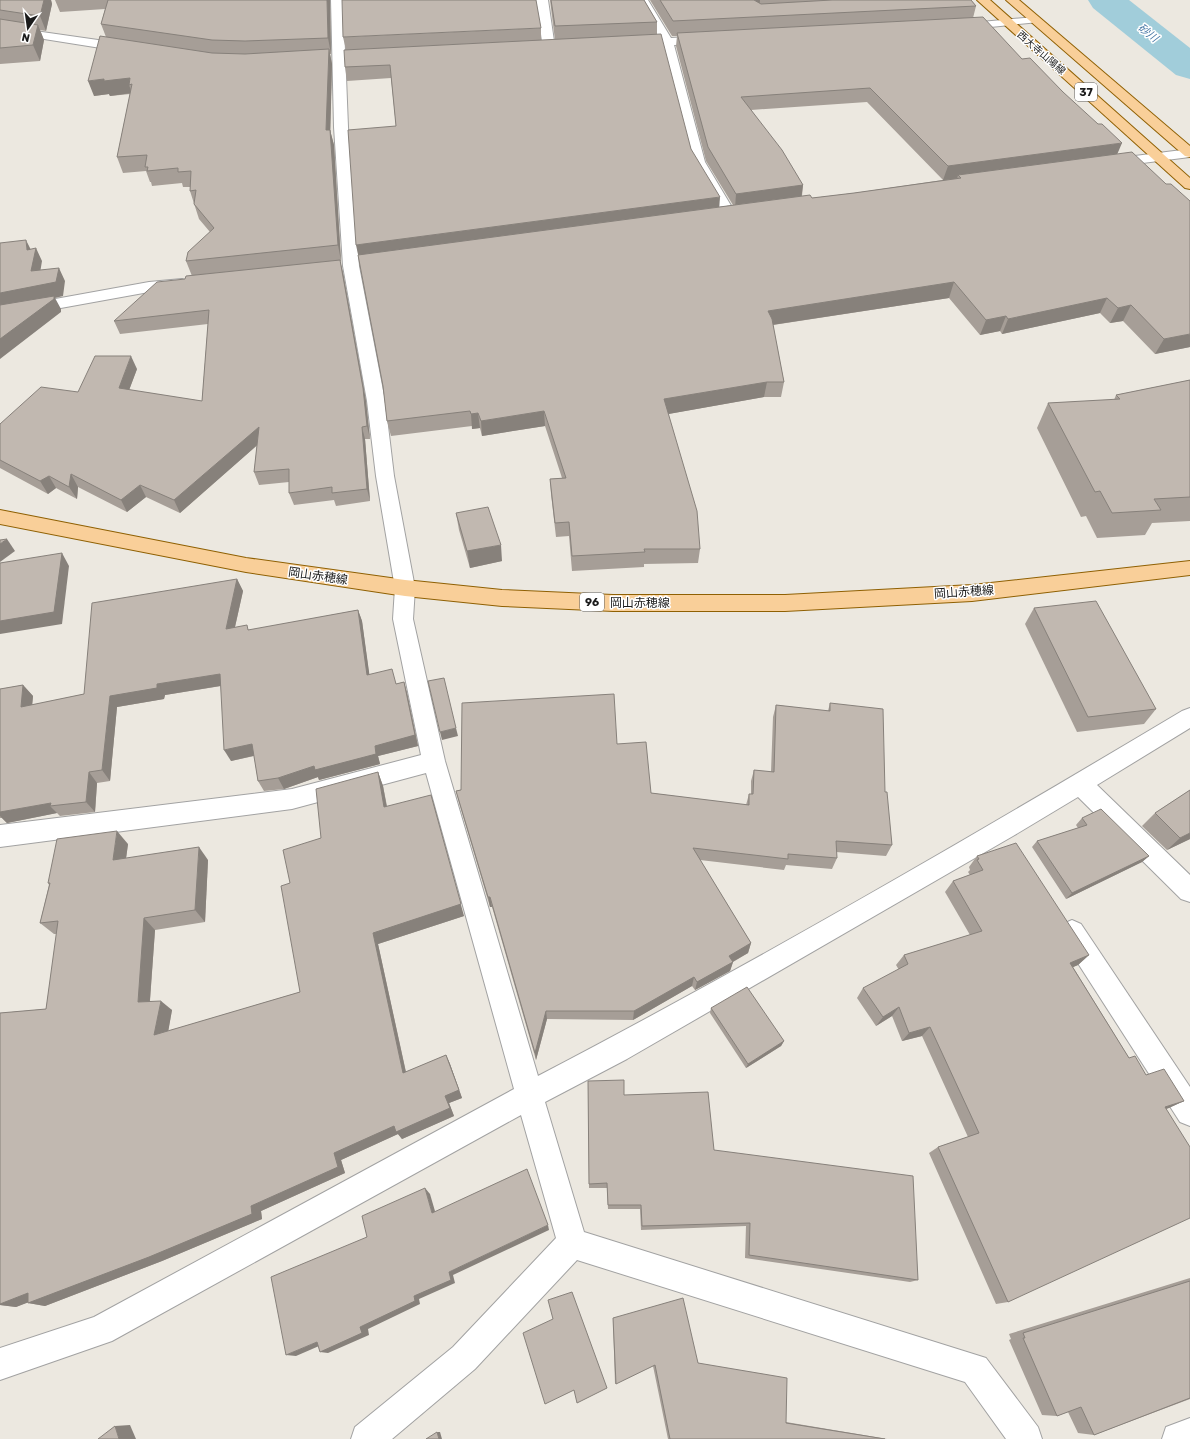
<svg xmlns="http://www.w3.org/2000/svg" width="1190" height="1439" viewBox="0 0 1190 1439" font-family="Rubik,'Noto Sans JP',sans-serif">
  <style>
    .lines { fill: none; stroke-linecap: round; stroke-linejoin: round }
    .river { fill: #a1cdda; fill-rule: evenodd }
    .minor-casing { stroke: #a2a2a2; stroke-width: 2 }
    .major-casing { stroke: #8f6003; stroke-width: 2 }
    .minor { fill: #fff; fill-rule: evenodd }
    .major { fill: #f9cf99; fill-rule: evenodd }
    .wall { fill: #a69e97; fill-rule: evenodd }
    .shaded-wall { fill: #87817b }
    .building { fill: #c1b8b0; stroke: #87817b }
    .labels { text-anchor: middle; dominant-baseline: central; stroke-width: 3; stroke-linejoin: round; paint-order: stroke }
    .far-street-label { font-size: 10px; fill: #1b1b1b; stroke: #fff }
    .far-water-label { font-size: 11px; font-style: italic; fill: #4a79a7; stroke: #fff }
    .shield { fill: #fff; stroke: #5f5f5f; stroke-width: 1 }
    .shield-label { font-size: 11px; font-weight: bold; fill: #1b1b1b }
    .street-label { font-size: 12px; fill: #1b1b1b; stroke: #fff }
  </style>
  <rect width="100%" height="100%" fill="#ece8e0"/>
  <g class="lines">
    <!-- river -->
    <polygon class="river" points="1088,0 1129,0 1190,48 1190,79 1176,75 1093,8"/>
    <defs>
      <g id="minor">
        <path d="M331,0h12l5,127 11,139 26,135 9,75 21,112 -2,31 32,142 93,315c218,-114 433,-239 644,-365l8,-3v20l-93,57 93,90v27l-9,-3 -103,-102 -65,39 -386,223 -82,43 39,130 402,126 52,69 4,12h-36l-41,-57 -388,-122 -102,109 -83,70h-41l4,-12 98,-80 103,-109 -35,-123 -409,226 -112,39v-32l94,-31 420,-228 -88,-316 -134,36 -292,38v-22l292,-36 129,-34 -28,-136 2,-31 -19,-112 -9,-75 -24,-135 -9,-139z"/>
        <polygon points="536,0 548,0 555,48 553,51 549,52 543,48"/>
        <polygon points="636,0 648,0 671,38 706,36 712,40 706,44 674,45 705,162 736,214 734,217 724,217 691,162 662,46 633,48 627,44 633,40 659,39"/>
        <polygon points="1035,17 1039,18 1041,20 1039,22 960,30 954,27 960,24"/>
        <polygon points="0,26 126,44 132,48 126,52 0,32"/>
        <polygon points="1190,149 1190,157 1111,167 1106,166 1104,163 1106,160 1111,159"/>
        <polygon points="182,279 187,281 190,284 187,287 149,292 0,319 0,309 149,282"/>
        <polygon points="1072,920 1081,924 1190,1087 1190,1126 1180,1122 1063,940 1059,932 1063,924"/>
        <polygon points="1190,1418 1190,1439 1162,1439 1166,1427"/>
      </g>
      <g id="major">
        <polygon points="977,0 990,0 1190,178 1190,189 1185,188"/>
        <polygon points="1006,0 1019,0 1190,146 1190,157 1185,156"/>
        <polygon points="0,510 246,558 405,580 502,590 613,595 785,595 972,585 1190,561 1190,575 972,601 785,611 613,611 502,606 405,596 246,572 0,524"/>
      </g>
    </defs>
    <!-- minor casing -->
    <use href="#minor" class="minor-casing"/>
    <!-- major casing -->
    <use href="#major" class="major-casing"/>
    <!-- minor -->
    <use href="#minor" class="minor"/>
    <!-- major -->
    <use href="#major" class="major"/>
  </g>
  <!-- wall -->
  <g class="wall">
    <polygon points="0,0 51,0 52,4 46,31 40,30 44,40 40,61 0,64"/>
    <polygon points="55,0 330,0 331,54 330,54 332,64 330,130 334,145 341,261 340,261 343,273 366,401 370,439 365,439 370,501 336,506 334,500 294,505 289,493 289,482 259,485 254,472 257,445 180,513 146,497 127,512 78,487 77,499 56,488 48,494 0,468 0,424 78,392 137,369 129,390 202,401 208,324 120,334 114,321 192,276 186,261 210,232 199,219 190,191 190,187 183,187 182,183 152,186 151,182 150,182 146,171 123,173 117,157 130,94 110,96 109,94 94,96 106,37 101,24 105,9 60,12"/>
    <path d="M550,0h94l13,22v13l34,114 28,58 14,-2 -27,-44 -30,-115 1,-10h-5l-22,-36h321l5,6 -3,12 49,41 95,95 73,193 -35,7 -32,-33 -13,2 -10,-10 -98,21 -2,-3 -20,4 -31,-37 -176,27 11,57 -3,15h-17l-96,17 32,135 -2,14 -54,1v3l-72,4 -3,-35 -13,1 -5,-43 -1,-15 12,-1 -17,-52 -63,10 -2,-8 -8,1v-3l-81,10 -4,-15 -4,-35 -25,-131 38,-129 -5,-48 -44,3 -2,-14 1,-17 -3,-13 198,-9v12h14zM867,102l76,78 -89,13 -42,5 -10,-2 1,-11 -52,-75z"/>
    <polygon points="1190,380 1190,521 1152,523 1145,535 1097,538 1086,516 1081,517 1037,428 1048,403 1114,400 1116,395"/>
    <polygon points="456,513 502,561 470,568 459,530"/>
    <polygon points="237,579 243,591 235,627 250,630 358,610 362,621 369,674 396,684 404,682 407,693 418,746 378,756 380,764 319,780 318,777 284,789 264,791 258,781 254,756 231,761 221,686 165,695 164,699 117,707 110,781 97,783 95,812 60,816 57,813 7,823 2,818 0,818 0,689 23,685 33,696 32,705 84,694"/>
    <polygon points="1034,608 1156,709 1144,724 1077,732 1025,624"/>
    <polygon points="830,703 885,792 892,845 886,856 836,852 837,858 832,869 786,865 784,870 700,860 751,943 748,953 733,962 730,971 695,990 692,986 633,1020 547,1019 536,1060 492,907 490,907 459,803 456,791 617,744 651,793 746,805 749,794 751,794 751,781 754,770 771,772 773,717 776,705 828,711"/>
    <polygon points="378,772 383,786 387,806 464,916 378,944 406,1072 446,1055 450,1064 462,1098 449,1103 454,1116 402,1139 398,1134 341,1160 345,1173 261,1211 262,1219 162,1261 45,1306 28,1303 28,1302 16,1307 0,1305 0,1013 46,1009 57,934 54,934 40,923 49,885 48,883 128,844 126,858 208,860 205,922 155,930 150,1001 172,1010 168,1031 300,992 290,883 321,838"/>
    <polygon points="1190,790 1190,839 1167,850 1142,826 1155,813"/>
    <polygon points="1082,818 1149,856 1142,862 1066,899 1032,847 1037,841 1078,828 1076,825"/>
    <polygon points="977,856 1089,955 1078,965 1073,967 1129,1058 1146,1075 1184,1101 1166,1109 1008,1302 996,1304 929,1153 938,1147 968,1137 922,1036 902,1041 892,1016 876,1026 857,998 863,988 899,970 896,965 904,955 970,935 945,892 953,881 970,875 968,872 970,870 969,867"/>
    <polygon points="711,1008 784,1041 781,1046 746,1068 710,1013"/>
    <polygon points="588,1081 624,1095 714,1150 918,1280 910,1282 745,1258 746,1226 641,1230 640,1209 608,1209 607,1188 589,1188"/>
    <polygon points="1190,1278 1190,1399 1094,1435 1078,1433 1068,1412 1057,1416 1042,1415 1009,1340 1011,1339 1009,1334"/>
    <polygon points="613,1318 698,1363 786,1422 887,1439 668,1439 653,1366 615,1384 613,1320"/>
  </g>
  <!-- shaded-wall -->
  <g class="shaded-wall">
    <polygon points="44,0 51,0 52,4 46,31 40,16"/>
    <polygon points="327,0 330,0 331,54 328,38"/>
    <polygon points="753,0 760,0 759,10"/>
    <polygon points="38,25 44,40 40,61 33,45"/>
    <polygon points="329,49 332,64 330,145 326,130"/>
    <polygon points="130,78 129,85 132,93 110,96 109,94 94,96 88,81 104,79"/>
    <polygon points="330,130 334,145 341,261 338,245"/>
    <polygon points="1122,143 1116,157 958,175 957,179 943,180 948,166"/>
    <polygon points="803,185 801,200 735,208 736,194"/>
    <polygon points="720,197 719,211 359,259 356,245"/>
    <polygon points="26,240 33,254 36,248 42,261 38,285 31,271 27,250"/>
    <polygon points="340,260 343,273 366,401 370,439 367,426"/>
    <polygon points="59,268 65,281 63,296 55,298 61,309 61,312 0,359 0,293"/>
    <polygon points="954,282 949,298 765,326 768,311"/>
    <polygon points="1107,298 1100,313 1002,334 1008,319"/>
    <polygon points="1131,305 1123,321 1110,323 1118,308"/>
    <polygon points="1006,316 1000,331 980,335 986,320"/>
    <polygon points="1190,334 1190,347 1155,354 1164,339"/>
    <polygon points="131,356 137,369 125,401 119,388"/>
    <polygon points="767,382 764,397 663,415 664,399"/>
    <polygon points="544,411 545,426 482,436 481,421"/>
    <polygon points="478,413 480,428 472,429 471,414"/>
    <polygon points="259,427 263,440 180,513 174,500"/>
    <polygon points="362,427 365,439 370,501 367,489"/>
    <polygon points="71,474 78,487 77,499 69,487"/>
    <polygon points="49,476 56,488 48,494 40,481"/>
    <polygon points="140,485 146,497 127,512 121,500"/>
    <polygon points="7,539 15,551 0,562 0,544"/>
    <polygon points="501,545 502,561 470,568 467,551"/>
    <polygon points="62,553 69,566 62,624 0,634 0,621"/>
    <polygon points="237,579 243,591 232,640 226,629"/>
    <polygon points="358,610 362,621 371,686 367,675"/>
    <polygon points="220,674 226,685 165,695 164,699 117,707 110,781 102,770 110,696 157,684"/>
    <polygon points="404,682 407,693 418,746 378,756 380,764 319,780 318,777 284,789 278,778 375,746"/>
    <polygon points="23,685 33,696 31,718 21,707"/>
    <polygon points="456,728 458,736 442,740 440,732"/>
    <polygon points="252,744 257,755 231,761 224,750"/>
    <polygon points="89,772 97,783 95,812 86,802"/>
    <polygon points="378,772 383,786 389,820 384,807"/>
    <polygon points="431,795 464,916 378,944 408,1082 403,1073 373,933"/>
    <polygon points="51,803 50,806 57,813 7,823 0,816 0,812"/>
    <polygon points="117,831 128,844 124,873 113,860"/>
    <polygon points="1190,833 1190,839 1167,850 1180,838"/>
    <polygon points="199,847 208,860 205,922 195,910"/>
    <polygon points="1149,856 1142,862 1066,899 1072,893"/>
    <polygon points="488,897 490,897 492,907 490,907"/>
    <polygon points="144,918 155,930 149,1012 138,1002"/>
    <polygon points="751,943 748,953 727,965 733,962 730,971 695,990 697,982 729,956"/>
    <polygon points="1089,955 1078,965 1059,973 1070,963"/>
    <polygon points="694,977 692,986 633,1020 634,1011"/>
    <polygon points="161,1001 172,1010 166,1044 154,1035"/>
    <polygon points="899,1007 892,1016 876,1026 883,1017"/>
    <polygon points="546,1011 547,1019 536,1060 535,1053"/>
    <polygon points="930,1027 922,1036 902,1041 909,1033"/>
    <polygon points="784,1041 781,1046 746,1068 748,1064"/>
    <polygon points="446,1055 450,1064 462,1098 449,1103 454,1116 402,1139 398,1134 341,1160 345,1173 261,1211 262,1219 162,1261 45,1306 28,1303 334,1153 445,1096"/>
    <polygon points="1184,1101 1169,1108 1150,1114 1165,1107"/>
    <polygon points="425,1188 430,1194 437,1218 432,1213"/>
    <polygon points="548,1225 549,1230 453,1275 455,1283 419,1299 420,1304 368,1329 369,1335 328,1353 320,1352 360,1327 414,1296 449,1272"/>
    <polygon points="28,1293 45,1296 16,1307 0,1305 0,1304"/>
    <polygon points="317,1342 326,1343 296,1356 286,1355"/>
    <polygon points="130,1425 136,1439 119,1439 115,1426"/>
    <polygon points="437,1432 440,1432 442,1439 439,1439"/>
  </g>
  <!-- building -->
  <g class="building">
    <polygon points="0,0 44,0 40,16 0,10"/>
    <polygon points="108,0 327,0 328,38 245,41 212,40 101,24"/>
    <polygon points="342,0 536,0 541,28 343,37"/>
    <polygon points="551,0 644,0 657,22 555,26"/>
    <polygon points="660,0 754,0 761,4 832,0 971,0 976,6 673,21"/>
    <polygon points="983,17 1022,59 1030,58 1063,92 1098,124 1102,124 1122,143 948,166 870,88 741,97 782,150 803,185 736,194 708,147 677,33"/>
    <polygon points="0,19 38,25 33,45 0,48"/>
    <polygon points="661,34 691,149 720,197 356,245 348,130 396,126 390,65 345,67 344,50"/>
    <polygon points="100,36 212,53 245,54 329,49 326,130 330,130 338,245 186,261 188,252 214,228 194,204 196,190 190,191 191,171 178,172 178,168 147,171 148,167 145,167 147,155 117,157 132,84 129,85 130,78 104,81 104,79 88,81"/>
    <polygon points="1132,152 1166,184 1171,184 1190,201 1190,334 1164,339 1131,305 1118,308 1107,298 1008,319 1006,316 986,320 954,282 768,311 772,319 784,382 767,382 664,399 697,511 700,549 644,549 645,552 572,556 569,522 555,523 550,479 566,478 544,411 481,421 478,413 471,414 470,411 387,421 383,386 358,255 810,195 812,198 854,193 961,178 958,175"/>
    <polygon points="26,240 27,250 36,248 31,271 59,268 56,282 0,293 0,243"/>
    <polygon points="340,260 363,388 367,426 362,427 367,489 332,493 332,487 289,493 289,469 254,472 259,427 174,500 140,485 121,500 71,474 69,487 49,476 40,481 0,460 0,424 41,387 78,392 95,356 131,356 119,388 202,401 209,310 114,321 157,282 185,279 186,276"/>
    <polygon points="54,296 54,299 0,339 0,305"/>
    <polygon points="1190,380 1190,497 1154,499 1161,510 1112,513 1100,491 1095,492 1048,403 1120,399 1116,395"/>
    <polygon points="488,507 501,545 467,551 456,513"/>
    <polygon points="7,539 0,544 0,540"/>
    <polygon points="62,553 54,612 0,621 0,563"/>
    <polygon points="237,579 226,629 247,625 248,630 358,610 367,675 392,669 396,684 404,682 415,735 375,746 376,754 315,770 314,766 278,778 258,781 252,744 224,750 220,674 157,684 157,688 110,696 102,770 89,772 86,802 50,806 51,803 0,812 0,689 23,685 21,707 84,694 92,603"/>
    <polygon points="1096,601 1156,709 1088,717 1034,608"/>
    <polygon points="444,678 456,728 440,732 428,681"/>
    <polygon points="614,694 617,744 646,742 651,793 749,805 749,794 753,794 754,770 774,772 776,705 830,711 830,703 883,709 885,792 887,792 892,845 836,841 837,858 788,854 788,859 693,848 751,943 729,956 733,962 697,982 694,977 634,1011 546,1011 535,1053 490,897 488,897 456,791 461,790 462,703"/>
    <polygon points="378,772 384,807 431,795 461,904 373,933 403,1073 446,1055 459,1090 445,1096 450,1108 396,1132 394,1126 334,1153 338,1167 251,1206 252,1214 149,1257 28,1303 28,1293 0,1304 0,1013 46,1009 58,921 40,923 50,883 48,883 57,839 117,831 113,860 199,847 195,910 144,918 138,1002 161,1001 154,1035 300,992 281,886 290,883 283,850 321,838 316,789"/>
    <polygon points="1190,790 1190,833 1180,838 1155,813"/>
    <polygon points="1101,809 1149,856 1072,893 1037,841 1087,825 1082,818"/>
    <polygon points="1016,843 1089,955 1070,963 1129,1058 1135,1056 1146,1075 1164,1069 1184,1101 1165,1107 1190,1147 1190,1218 1008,1302 938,1147 979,1133 930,1027 909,1033 899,1007 883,1017 863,988 908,964 904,955 982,931 953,881 983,870 977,860 979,859 977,856"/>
    <polygon points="747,987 784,1041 748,1064 711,1008"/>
    <polygon points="624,1080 624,1095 708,1092 714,1150 913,1176 918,1280 749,1255 750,1223 642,1226 641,1205 608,1205 607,1183 589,1184 588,1081"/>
    <polygon points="527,1169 548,1225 449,1272 451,1280 414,1296 415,1301 360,1327 362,1333 320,1352 317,1342 286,1355 271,1277 367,1237 362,1216 425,1188 432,1213"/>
    <polygon points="1190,1281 1190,1398 1094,1435 1081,1407 1057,1416 1023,1338 1025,1338 1023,1333"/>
    <polygon points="572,1292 607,1388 577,1403 574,1390 545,1404 523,1333 553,1319 548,1300"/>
    <polygon points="683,1298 698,1363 787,1378 786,1423 885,1439 670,1439 655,1365 616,1384 613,1318"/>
    <polygon points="115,1426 119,1439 98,1439"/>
    <polygon points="437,1432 439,1439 426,1439"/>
  </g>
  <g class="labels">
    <!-- far-street labels -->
    <g class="far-street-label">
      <text transform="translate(1041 53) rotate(41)">西大寺山陽線</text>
    </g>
    <!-- far-water labels -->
    <g class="far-water-label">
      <text transform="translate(1148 33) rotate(38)">砂川</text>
    </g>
    <!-- shield labels -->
    <g class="shield">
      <rect x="1075" y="83" width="22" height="18" rx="3"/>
      <rect x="580" y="593" width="24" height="18" rx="3"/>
    </g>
    <g class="shield-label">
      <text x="1086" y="92">37</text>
      <text x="592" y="602">96</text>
    </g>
    <!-- street labels -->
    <g class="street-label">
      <text transform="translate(318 576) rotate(8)">岡山赤穂線</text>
      <text transform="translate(964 592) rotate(-4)">岡山赤穂線</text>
      <text x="640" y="603">岡山赤穂線</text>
    </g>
  </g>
  <!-- north arrow -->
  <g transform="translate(28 28) rotate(193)" stroke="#ffffff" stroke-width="3" paint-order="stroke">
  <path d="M0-3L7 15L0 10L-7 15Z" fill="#1b1b1b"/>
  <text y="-6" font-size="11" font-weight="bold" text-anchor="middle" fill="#1b1b1b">N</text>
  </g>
</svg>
